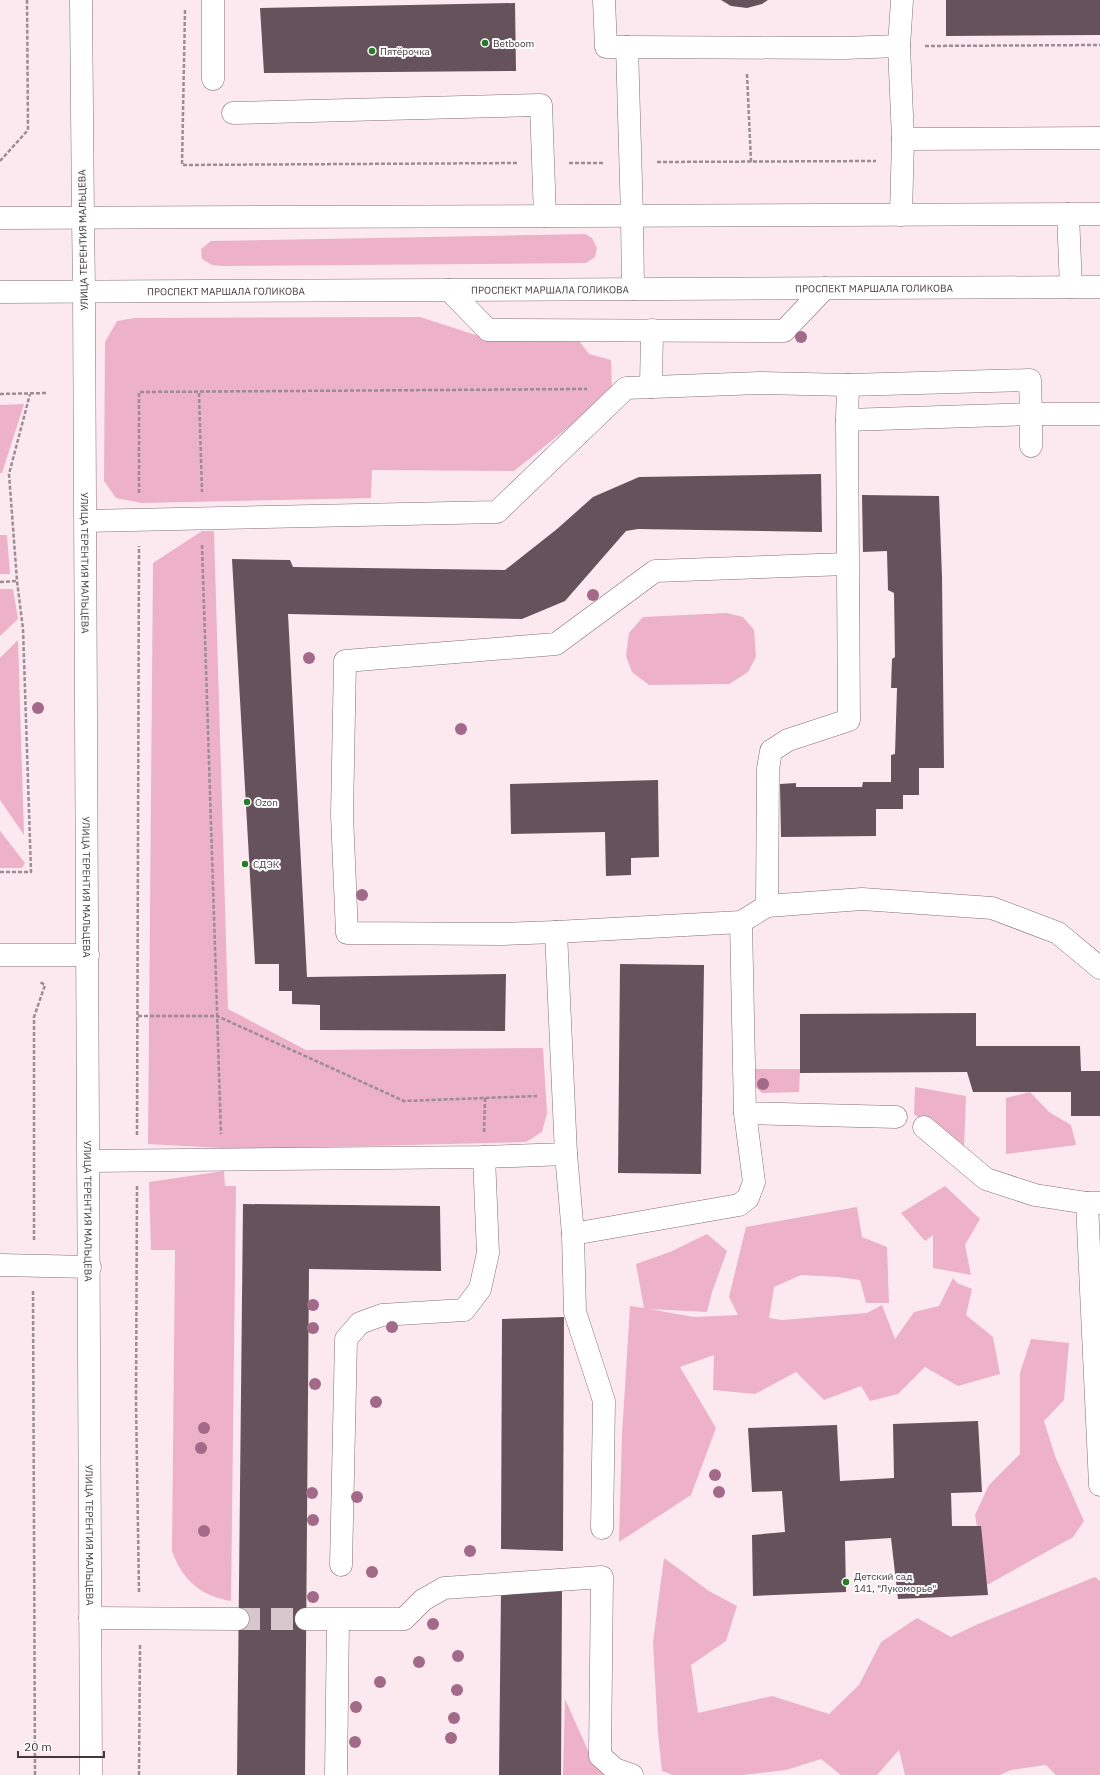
<svg xmlns="http://www.w3.org/2000/svg" width="1100" height="1775" viewBox="0 0 1100 1775" font-family="'IBM Plex Sans',sans-serif">
  <style>
    .green { fill: #edb1c8 }
    .building { fill: #66525a }
    .lines { fill: none; stroke-linecap: round; stroke-linejoin: round }
    .minor-tunnel { stroke: #d7c6cc; stroke-width: 22; stroke-dasharray: 22 11; stroke-linecap: butt }
    .minor-casing { stroke: #846f77; stroke-width: 23 }
    .major-casing { stroke: #846f77; stroke-width: 23 }
    .path { stroke: #9b8d93; stroke-width: 2.5; stroke-dasharray: 4 2; stroke-linecap: butt }
    .minor { stroke: #fff; stroke-width: 22 }
    .major { stroke: #fff; stroke-width: 22 }
    .tree { fill: #a26988 }
    .poi-dot { fill: #287c29; stroke: #fcfcfc; stroke-width: 1.5 }
    .labels { text-anchor: middle; dominant-baseline: central; stroke-width: 4; stroke-linejoin: round; paint-order: stroke }
    .poi-label { font-size: 10px; fill: #43393d; stroke: #fcfcfc; text-anchor: start }
    .street-label { font-size: 10px; fill: #43393d; stroke: #fcfcfc }
  </style>
  <rect width="100%" height="100%" fill="#fce9f0"/>
  <!-- green -->
  <g class="green">
    <polygon points="585,234 592,238 597,248 595,257 586,263 222,266 212,265 202,259 201,249 211,241"/>
    <polygon points="420,317 488,339 576,337 589,354 611,360 612,392 514,471 372,470 371,498 142,503 116,498 104,481 105,342 117,321 135,318"/>
    <polygon points="24,404 2,473 0,473 0,405"/>
    <polygon points="202,531 214,531 228,1009 306,1050 543,1048 547,1113 542,1132 526,1142 240,1149 148,1144 153,563"/>
    <polygon points="0,535 7,535 10,574 0,574"/>
    <polygon points="0,589 13,589 18,619 0,636"/>
    <polygon points="727,613 743,617 754,630 756,657 748,672 729,684 649,685 632,672 626,656 629,633 643,617"/>
    <polygon points="18,640 24,835 0,800 0,658"/>
    <polygon points="0,831 25,863 22,868 0,868"/>
    <polygon points="755,1069 800,1069 799,1092 762,1093 751,1083"/>
    <polygon points="915,1087 966,1096 964,1150 914,1114"/>
    <polygon points="1030,1092 1049,1112 1071,1125 1076,1145 1006,1154 1006,1098"/>
    <path d="M224,1171l1,15h11l-5,415c-30,-5 -49,-21 -59,-50l3,-301h-24l-2,-68z"/>
    <polygon points="945,1186 980,1219 965,1245 971,1275 933,1268 933,1235 925,1241 901,1213"/>
    <polygon points="857,1207 862,1237 887,1247 889,1303 866,1303 860,1280 838,1277 801,1275 774,1287 769,1318 782,1320 867,1313 882,1305 895,1339 914,1312 939,1306 953,1278 957,1283 972,1289 966,1315 993,1337 1000,1374 958,1386 925,1367 898,1394 870,1401 861,1386 824,1400 796,1372 755,1394 713,1390 714,1355 680,1367 716,1428 691,1495 619,1542 622,1435 630,1306 644,1308 636,1264 670,1252 707,1234 727,1251 712,1292 707,1312 649,1309 694,1317 738,1315 729,1297 746,1227"/>
    <polygon points="1031,1339 1069,1343 1064,1400 1044,1421 1055,1456 1084,1521 1073,1537 987,1585 975,1515 989,1485 1020,1454 1020,1373"/>
    <polygon points="664,1558 709,1591 737,1606 726,1641 691,1665 698,1713 772,1696 829,1714 859,1685 881,1642 917,1618 951,1637 978,1624 1095,1577 1100,1581 1100,1775 1056,1775 1046,1765 1011,1770 1000,1775 905,1775 899,1750 877,1775 841,1775 821,1759 786,1770 743,1775 673,1775 662,1771 658,1733 653,1642"/>
    <polygon points="565,1699 594,1764 607,1775 563,1775"/>
  </g>
  <!-- building -->
  <g class="building">
    <polygon points="721,0 768,0 762,4 747,8 731,6"/>
    <polygon points="946,0 1100,0 1100,35 946,36"/>
    <polygon points="515,3 516,71 264,73 260,8"/>
    <polygon points="821,474 822,532 638,529 626,531 565,601 522,619 288,614 307,977 506,974 505,1031 320,1030 320,1005 292,1004 292,991 279,991 279,964 255,964 232,559 290,560 293,567 505,570 557,529 593,497 639,477"/>
    <polygon points="862,495 939,496 942,576 944,768 919,768 919,795 903,795 903,809 876,809 876,836 781,837 780,784 796,783 796,787 862,787 863,782 891,782 891,755 895,754 897,688 891,688 892,659 895,657 894,593 888,590 887,551 863,552"/>
    <polygon points="658,780 659,857 631,858 631,875 606,876 605,832 511,834 510,784"/>
    <polygon points="620,964 704,965 701,1174 618,1173"/>
    <polygon points="976,1013 976,1046 1080,1046 1081,1071 1100,1071 1100,1116 1071,1116 1071,1092 973,1092 967,1072 800,1073 800,1014"/>
    <polygon points="243,1204 440,1206 441,1271 309,1269 305,1775 237,1775"/>
    <polygon points="564,1317 563,1551 501,1549 502,1319"/>
    <polygon points="978,1421 982,1492 951,1493 952,1526 981,1526 988,1595 898,1599 891,1538 845,1541 846,1592 753,1596 752,1535 785,1532 782,1491 752,1492 748,1428 837,1425 840,1481 894,1478 893,1424"/>
    <polygon points="501,1591 562,1591 561,1775 499,1775"/>
  </g>
  <g class="lines">
    <!-- minor-tunnel -->
    <polyline class="minor-tunnel" points="238,1619 306,1619"/>
    <defs>
      <g id="minor">
        <polyline points="81,0 83,218"/>
        <polyline points="213,0 213,79"/>
        <polyline points="604,0 606,47 627,47"/>
        <polyline points="233,113 541,105 545,216"/>
        <polyline points="903,139 1100,138"/>
        <polyline points="901,215 903,139 899,46 902,0"/>
        <polyline points="632,216 627,47 844,48 899,46"/>
        <polyline points="449,290 488,330 784,331 825,288"/>
        <path id="s1" d="M84,291l7,1484"/>
        <polyline points="651,387 652,330"/>
        <polyline points="847,420 1031,414 1030,380 848,385"/>
        <polyline points="1031,446 1031,414 1100,414"/>
        <polyline points="86,521 497,512 626,388 760,383 848,385 847,420 849,720 788,740 771,751 768,769 767,906 741,922 556,932 566,1154 484,1157 89,1161"/>
        <polyline points="767,906 862,899 992,908 1058,933 1100,968"/>
        <polyline points="741,922 745,1113 896,1117"/>
        <polyline points="556,932 503,934 347,933 342,815 345,661 556,644 655,571 847,564"/>
        <polyline points="0,955 88,955"/>
        <polyline points="924,1127 986,1179 1035,1195 1087,1203 1100,1203"/>
        <polyline points="566,1154 573,1234 739,1205 748,1198 754,1182 745,1113"/>
        <polyline points="1087,1203 1100,1485"/>
        <polyline points="573,1234 575,1312 604,1401 602,1528"/>
        <polyline points="0,1265 90,1267"/>
        <polyline points="341,1565 346,1339 360,1323 382,1315 464,1310 480,1289 488,1253 484,1157"/>
        <polyline points="90,1618 238,1619"/>
        <polyline points="306,1619 404,1619 423,1600 444,1588 602,1577 600,1756 615,1769 632,1775"/>
        <polyline points="336,1775 338,1620"/>
      </g>
      <g id="major">
        <polyline points="1068,214 1071,287"/>
        <polyline points="632,216 633,289"/>
        <polyline points="0,218 1100,214"/>
        <polyline points="83,218 84,291"/>
        <path id="s2" d="M0,292l1100,-5"/>
      </g>
    </defs>
    <!-- minor casing -->
    <use href="#minor" class="minor-casing"/>
    <!-- major casing -->
    <use href="#major" class="major-casing"/>
    <!-- path -->
    <g class="path">
      <polyline points="185,10 182,165 518,163"/>
      <polyline points="925,46 1100,45"/>
      <polyline points="747,74 751,162"/>
      <polyline points="0,161 28,130 27,0"/>
      <polyline points="657,162 876,161"/>
      <polyline points="569,163 604,163"/>
      <polyline points="199,393 202,492"/>
      <polyline points="0,394 47,393"/>
      <polyline points="139,493 139,392 587,389"/>
      <polyline points="202,545 221,1134"/>
      <polyline points="0,582 17,581"/>
      <polyline points="0,872 31,872 23,629 17,581 9,474 30,394"/>
      <polyline points="138,1016 217,1016 404,1101 537,1096"/>
      <polyline points="484,1132 485,1098"/>
      <polyline points="137,1135 139,546"/>
      <polyline points="137,1186 136,1402 139,1593"/>
      <polyline points="34,1240 34,1017 45,985 40,982"/>
      <polyline points="33,1291 35,1775"/>
      <polyline points="139,1775 140,1644"/>
    </g>
    <!-- minor -->
    <use href="#minor" class="minor"/>
    <!-- major -->
    <use href="#major" class="major"/>
  </g>
  <!-- trees -->
  <g class="tree">
    <circle cx="801" cy="337" r="6"/>
    <circle cx="593" cy="595" r="6"/>
    <circle cx="309" cy="658" r="6"/>
    <circle cx="38" cy="708" r="6"/>
    <circle cx="461" cy="729" r="6"/>
    <circle cx="362" cy="895" r="6"/>
    <circle cx="763" cy="1084" r="6"/>
    <circle cx="313" cy="1305" r="6"/>
    <circle cx="392" cy="1327" r="6"/>
    <circle cx="313" cy="1328" r="6"/>
    <circle cx="315" cy="1384" r="6"/>
    <circle cx="376" cy="1402" r="6"/>
    <circle cx="204" cy="1428" r="6"/>
    <circle cx="201" cy="1448" r="6"/>
    <circle cx="715" cy="1475" r="6"/>
    <circle cx="719" cy="1492" r="6"/>
    <circle cx="312" cy="1493" r="6"/>
    <circle cx="357" cy="1497" r="6"/>
    <circle cx="313" cy="1520" r="6"/>
    <circle cx="204" cy="1531" r="6"/>
    <circle cx="470" cy="1551" r="6"/>
    <circle cx="372" cy="1572" r="6"/>
    <circle cx="313" cy="1597" r="6"/>
    <circle cx="433" cy="1624" r="6"/>
    <circle cx="458" cy="1656" r="6"/>
    <circle cx="419" cy="1662" r="6"/>
    <circle cx="380" cy="1682" r="6"/>
    <circle cx="457" cy="1690" r="6"/>
    <circle cx="356" cy="1707" r="6"/>
    <circle cx="454" cy="1718" r="6"/>
    <circle cx="451" cy="1738" r="6"/>
    <circle cx="355" cy="1742" r="6"/>
  </g>
  <!-- markers -->
  <g class="poi-dot">
    <circle cx="485" cy="43" r="4"/>
    <circle cx="372" cy="51" r="4"/>
    <circle cx="247" cy="802" r="4"/>
    <circle cx="245" cy="864" r="4"/>
    <circle cx="846" cy="1582" r="4"/>
  </g>
  <g class="labels">
    <!-- poi labels -->
    <g class="poi-label">
      <text x="493" y="43">Betboom</text>
      <text x="380" y="51">Пятёрочка</text>
      <text x="255" y="802">Ozon</text>
      <text x="253" y="864">СДЭК</text>
      <text x="854" y="1576">Детский сад<tspan x="854" dy="12">141, "Лукоморье"</tspan></text>
    </g>
    <!-- street labels -->
    <g class="street-label">
      <text transform="translate(83 240) rotate(-91)">УЛИЦА ТЕРЕНТИЯ МАЛЬЦЕВА</text>
      <text stroke="none"><textPath href="#s2" startOffset="874">ПРОСПЕКТ МАРШАЛА ГОЛИКОВА</textPath></text>
      <text stroke="none"><textPath href="#s2" startOffset="550">ПРОСПЕКТ МАРШАЛА ГОЛИКОВА</textPath></text>
      <text stroke="none"><textPath href="#s2" startOffset="226">ПРОСПЕКТ МАРШАЛА ГОЛИКОВА</textPath></text>
      <text stroke="none"><textPath href="#s1" startOffset="272">УЛИЦА ТЕРЕНТИЯ МАЛЬЦЕВА</textPath></text>
      <text stroke="none"><textPath href="#s1" startOffset="596">УЛИЦА ТЕРЕНТИЯ МАЛЬЦЕВА</textPath></text>
      <text stroke="none"><textPath href="#s1" startOffset="920">УЛИЦА ТЕРЕНТИЯ МАЛЬЦЕВА</textPath></text>
      <text stroke="none"><textPath href="#s1" startOffset="1244">УЛИЦА ТЕРЕНТИЯ МАЛЬЦЕВА</textPath></text>
    </g>
  </g>
  <!-- scale -->
  <path d="M18 1751v6h86v-6" fill="none" stroke="#43393d" stroke-width="2"/>
  <text x="24" y="1751" font-size="12" fill="#43393d" stroke="#fcfcfc" stroke-width="3" paint-order="stroke">20 m</text>
</svg>
